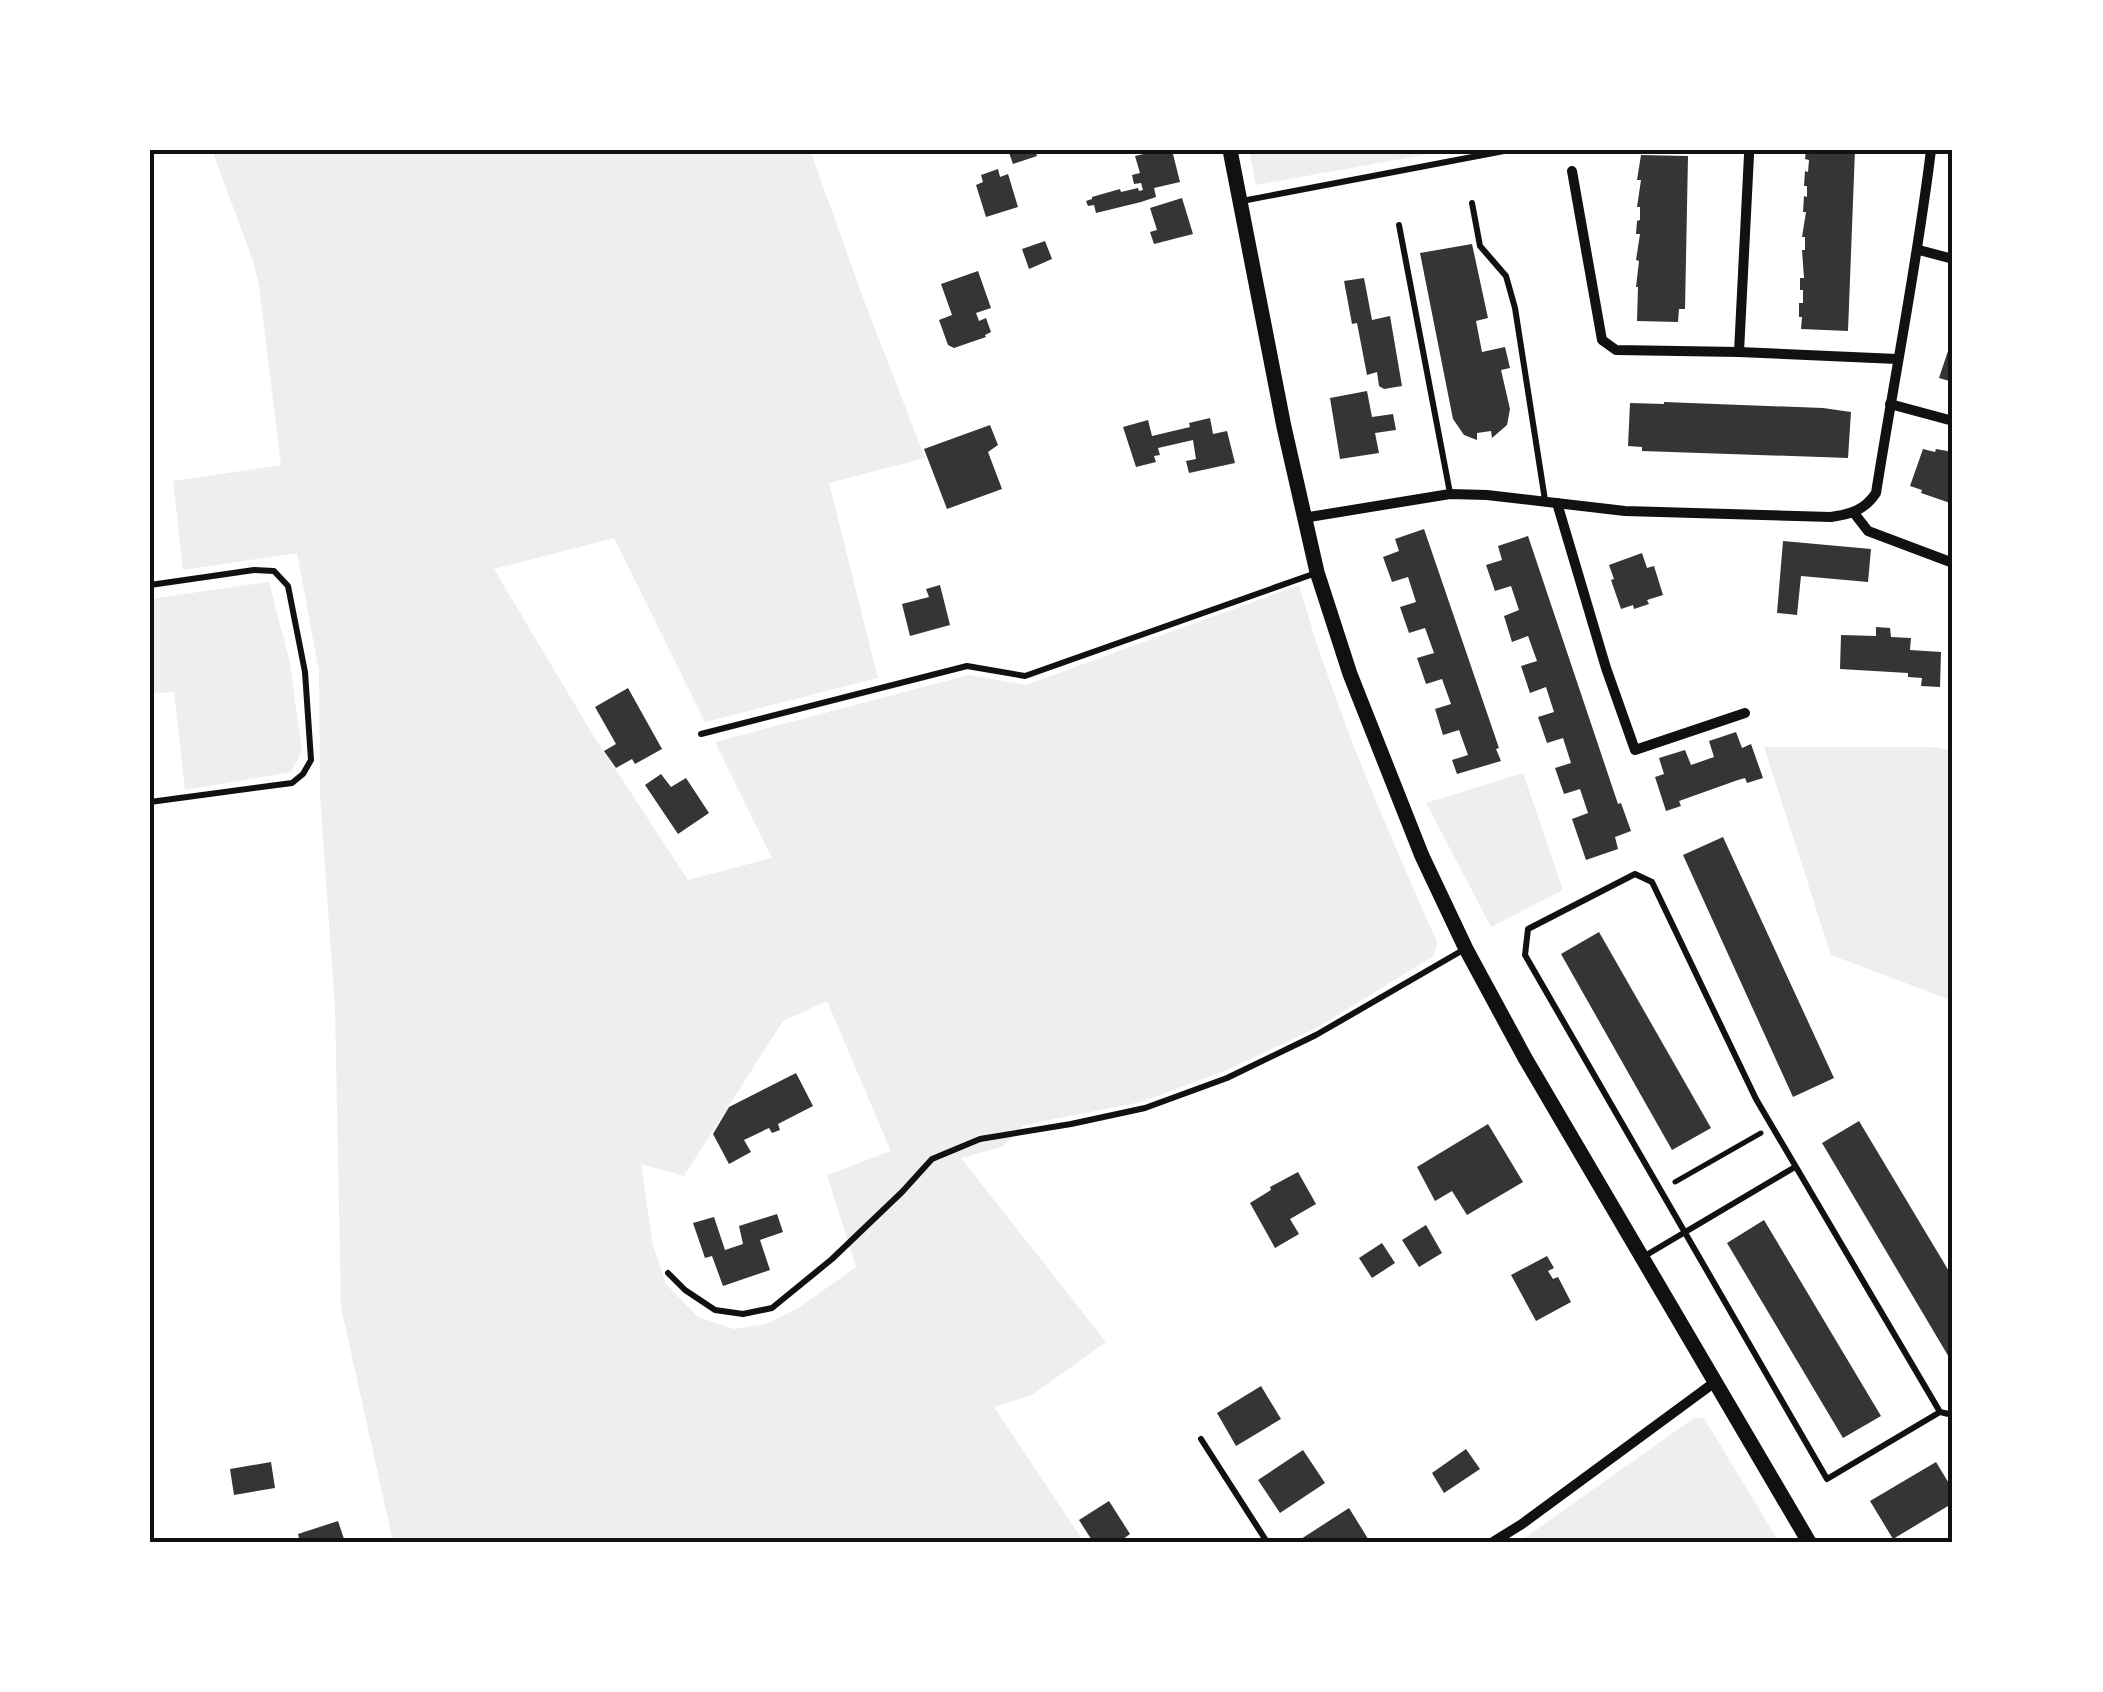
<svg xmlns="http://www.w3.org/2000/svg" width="2103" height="1692" viewBox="0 0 2103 1692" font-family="Manrope,sans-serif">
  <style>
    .green { fill: #eee; fill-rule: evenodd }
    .building { fill: #353535 }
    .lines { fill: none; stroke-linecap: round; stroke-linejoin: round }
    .path { stroke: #111; stroke-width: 5 }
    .service { stroke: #111; stroke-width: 6 }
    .minor { stroke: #111; stroke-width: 10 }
    .tertiary { stroke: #111; stroke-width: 15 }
    .neatline { fill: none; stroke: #111; stroke-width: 4 }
  </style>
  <rect width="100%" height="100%" fill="#fff"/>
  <!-- green -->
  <g class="green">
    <path d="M212,150h598l55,153 60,155 -96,25 49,195 -173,44 -91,-184 -120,31 96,161 98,150 84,-22 -57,-116 254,-67 57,10 273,-100c35,123 86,240 138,357l-3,14 -121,74 -89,41 -83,31 -117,23 -22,22 -41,11 145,184 -74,53 -38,12 90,135h-691l-52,-235 -6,-298 -15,-213 -1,-125 -22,-118 -114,17 -10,-89 108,-16 -22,-179 -6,-25zM827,1001l64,150 -64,24 29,92 -56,40 -34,17 -32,5 -36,-12 -32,-33 -13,-39 -12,-81 43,12 99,-155z"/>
    <polygon points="1249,150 1451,150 1256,185"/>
    <polygon points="269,582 290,663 302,751 291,772 185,790 174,692 150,694 150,599"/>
    <polygon points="1764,747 1933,747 1953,751 1953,1001 1831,955"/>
    <polygon points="1523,773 1563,890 1491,927 1426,803"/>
    <polygon points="1694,1418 1704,1418 1779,1542 1519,1542"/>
  </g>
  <!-- building -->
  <g class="building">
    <polygon points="1008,150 1035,150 1037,156 1013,164"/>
    <polygon points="1161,150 1172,150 1180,182 1154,188 1156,197 1141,202 1096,213 1094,205 1088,206 1086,201 1092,199 1092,197 1120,189 1121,192 1138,188 1139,191 1143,190 1141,183 1134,184 1132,175 1140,173 1135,156"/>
    <polygon points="1806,150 1855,150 1848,331 1801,329 1802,317 1799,317 1799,303 1803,303 1803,290 1800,290 1800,278 1804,278 1802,250 1805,250 1805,237 1802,237 1806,212 1803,212 1804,196 1807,197 1807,186 1804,186 1805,171 1808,172 1809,160 1805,159"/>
    <polygon points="1641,155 1688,156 1685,309 1679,309 1678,322 1637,321 1638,287 1636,287 1639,261 1636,260 1640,234 1636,234 1637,221 1640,220 1640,207 1637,207 1641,180 1637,180"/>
    <polygon points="998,169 1000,177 1008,174 1018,207 986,217 976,185 983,182 981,175"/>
    <polygon points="1182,198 1193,234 1154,244 1150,232 1157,230 1150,208"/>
    <polygon points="1045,241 1052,259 1029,269 1022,249"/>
    <polygon points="1472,244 1488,318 1476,321 1482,352 1505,347 1510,368 1501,370 1510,409 1507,425 1492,438 1491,431 1477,433 1477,440 1464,435 1453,419 1420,253"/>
    <polygon points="978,271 991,308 976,313 979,321 986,318 991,332 985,335 986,337 954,348 948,345 939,320 952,315 941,284"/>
    <polygon points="1364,278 1372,320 1390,316 1402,386 1384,389 1379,386 1377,372 1367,375 1357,323 1352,324 1344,281"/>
    <polygon points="1949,348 1953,349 1953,382 1939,378"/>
    <polygon points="1367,391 1372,417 1393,414 1396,430 1375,433 1379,453 1340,459 1330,398"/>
    <polygon points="1664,402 1823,408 1851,412 1848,458 1642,451 1642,447 1628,446 1630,403 1664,404"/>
    <polygon points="1210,418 1213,434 1227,431 1235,463 1189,473 1186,461 1196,459 1193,440 1158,448 1160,455 1154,456 1156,462 1136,467 1123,427 1148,420 1152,436 1190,427 1189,423"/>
    <polygon points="990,425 998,445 988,452 1002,489 947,509 924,449"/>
    <polygon points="1923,449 1935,452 1936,449 1953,452 1953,504 1921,493 1922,490 1910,486"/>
    <polygon points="1424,529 1499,748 1496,749 1501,761 1457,774 1452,760 1468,755 1459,730 1443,735 1435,709 1451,704 1442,679 1426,684 1417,658 1434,653 1425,628 1409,633 1400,607 1416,602 1408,577 1392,582 1383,557 1399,551 1395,539"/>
    <polygon points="1528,536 1618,804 1621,803 1631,831 1615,837 1618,849 1586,860 1572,819 1588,813 1580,789 1564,794 1555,768 1571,763 1563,738 1547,743 1538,717 1554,712 1546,687 1530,693 1521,666 1537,661 1528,636 1512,642 1504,616 1519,610 1511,586 1495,591 1486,565 1502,560 1498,546"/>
    <polygon points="1783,541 1871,549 1868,582 1801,576 1797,615 1777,613"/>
    <polygon points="1642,553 1647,568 1654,566 1663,595 1647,600 1649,604 1634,609 1633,605 1621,609 1611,580 1614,579 1609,565"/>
    <polygon points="940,585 950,625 910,636 902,604 929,597 926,589"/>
    <polygon points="1876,627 1890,628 1891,637 1911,638 1910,650 1941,652 1940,687 1921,686 1922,678 1908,677 1908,673 1840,669 1841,635 1876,636"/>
    <polygon points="628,688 662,749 635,764 632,759 616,768 604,751 616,744 595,707"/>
    <polygon points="1736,732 1742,748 1751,744 1763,778 1747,783 1745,778 1738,780 1679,801 1681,806 1666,811 1655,777 1664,774 1659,758 1685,750 1691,765 1714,757 1709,741"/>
    <polygon points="661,774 671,787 686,778 709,813 678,834 645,785"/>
    <polygon points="1723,837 1834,1078 1793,1097 1683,855"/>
    <polygon points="1599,932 1711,1128 1672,1150 1561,954"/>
    <polygon points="796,1073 813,1106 778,1124 780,1130 772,1133 769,1128 744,1140 751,1152 729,1164 713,1134 729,1107"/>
    <polygon points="1859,1121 1953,1278 1953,1364 1822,1143"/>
    <polygon points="1488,1124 1523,1182 1467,1215 1452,1191 1435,1201 1417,1167"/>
    <polygon points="1298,1172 1316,1204 1290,1219 1299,1234 1275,1248 1250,1203 1271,1190 1270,1187"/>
    <polygon points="777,1214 783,1232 760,1240 770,1270 723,1286 712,1256 705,1258 693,1223 714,1217 725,1250 743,1244 739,1226"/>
    <polygon points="1764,1220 1881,1416 1843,1438 1727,1243"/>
    <polygon points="1426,1225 1442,1253 1419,1267 1402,1240"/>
    <polygon points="1382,1243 1395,1263 1372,1278 1359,1258"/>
    <polygon points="1547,1256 1554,1268 1548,1271 1553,1279 1558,1277 1571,1302 1536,1321 1511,1275"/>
    <polygon points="1261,1386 1281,1419 1236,1446 1217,1413"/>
    <polygon points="1466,1449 1480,1469 1444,1493 1432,1473"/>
    <polygon points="1303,1450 1325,1483 1280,1513 1258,1480"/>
    <polygon points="271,1462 275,1488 234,1495 230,1469"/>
    <polygon points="1936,1462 1953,1490 1953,1503 1893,1539 1870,1501"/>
    <polygon points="1109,1501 1130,1534 1119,1542 1093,1542 1079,1520"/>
    <polygon points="1349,1508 1370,1542 1303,1542 1301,1539"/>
    <polygon points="338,1521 345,1542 300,1542 298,1534"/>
  </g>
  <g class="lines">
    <!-- path -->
    <polyline class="path" points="1675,1182 1761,1133"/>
    <!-- service -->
    <g class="service">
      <polyline points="1242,201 1509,150"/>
      <polyline points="1472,203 1480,246 1506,276 1515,308 1545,500"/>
      <polyline points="1399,225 1450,493"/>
      <polyline points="150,585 254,570 274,571 288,586 305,672 311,760 303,774 292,783 150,802"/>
      <polyline points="701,734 967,666 1025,676 1316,573"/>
      <polyline points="1643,1257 1795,1167"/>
      <polyline points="668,1273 685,1290 715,1310 743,1314 772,1308 832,1259 902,1192 932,1159 980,1139 1071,1124 1145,1108 1227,1078 1316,1035 1463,950"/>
      <polyline points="1940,1412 1756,1099 1652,882 1635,874 1528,929 1525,955 1827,1479 1940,1412 1953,1415"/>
      <polyline points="1201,1439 1267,1542"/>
    </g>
    <!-- minor -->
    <g class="minor">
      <polyline points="1572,171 1602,340 1616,350 1739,352 1897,359"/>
      <polyline points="1919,250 1953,259"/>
      <polyline points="1739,352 1749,155"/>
      <polyline points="1890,404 1953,421"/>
      <polyline points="1557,503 1606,668 1635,750 1745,713"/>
      <polyline points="1854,513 1868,531 1953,563"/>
      <path d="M1303,518l147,-24 37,1 138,16 206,6c19,-3 33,-6 45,-24 18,-114 41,-228 55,-343"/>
      <polyline points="1493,1542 1522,1524 1715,1382"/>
    </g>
    <!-- tertiary -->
    <polyline class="tertiary" points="1230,150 1284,427 1317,572 1350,674 1422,856 1466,949 1525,1058 1809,1542"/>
  </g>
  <!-- border -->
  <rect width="2103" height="1692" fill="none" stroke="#ffffff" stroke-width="305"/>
  <rect x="152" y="152" width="1798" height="1388" class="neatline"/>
</svg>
